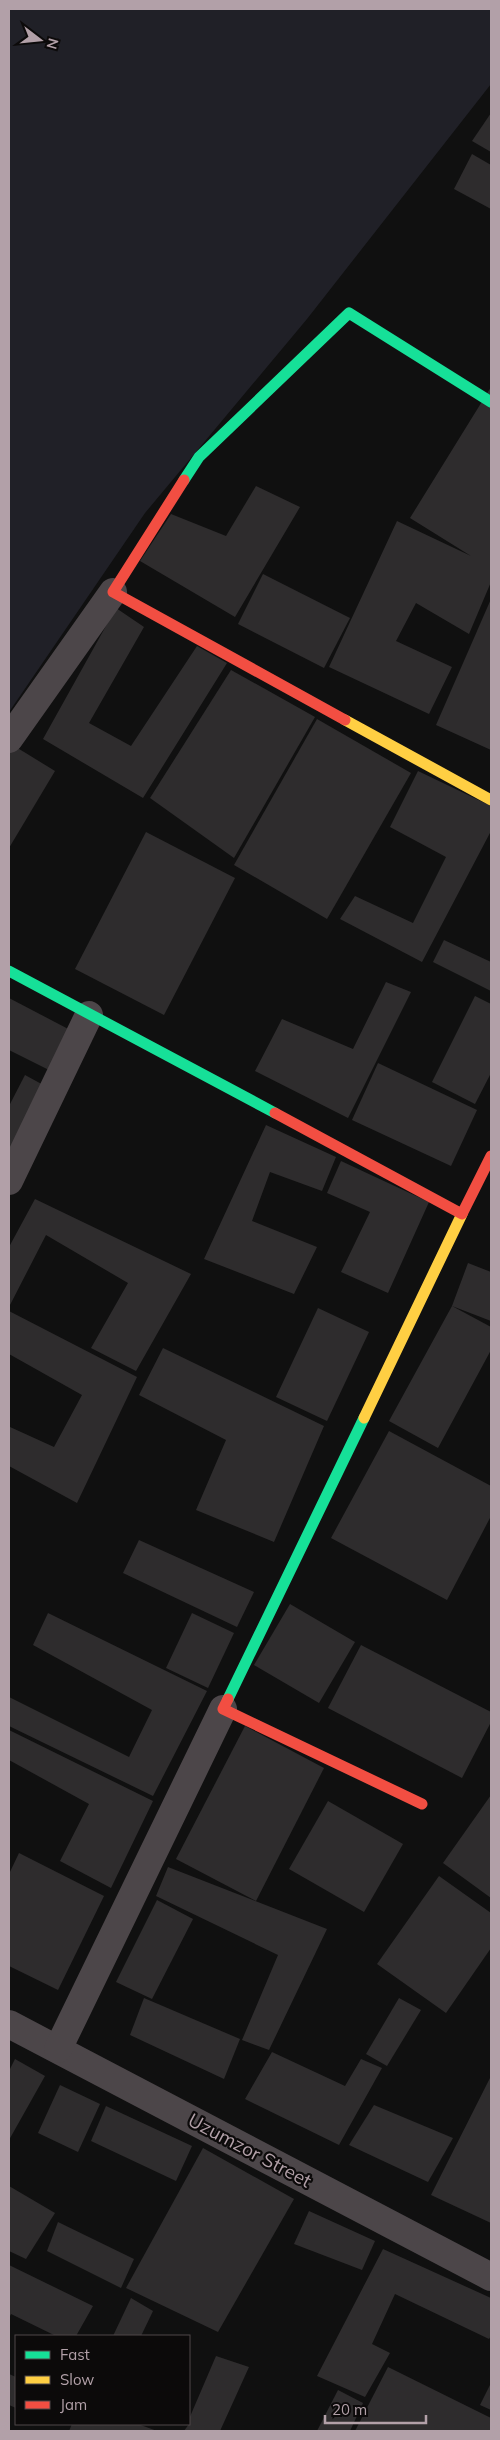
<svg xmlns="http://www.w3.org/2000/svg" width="500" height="2440" viewBox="0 0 500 2440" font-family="Mulish,sans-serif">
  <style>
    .green { fill: #202027 }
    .building { fill: #2e2c2d }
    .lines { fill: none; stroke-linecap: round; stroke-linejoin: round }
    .street { stroke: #4c4649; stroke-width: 28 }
    .fast { stroke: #16e098; stroke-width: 11 }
    .slow { stroke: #ffcf43; stroke-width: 11 }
    .jam { stroke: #f24e42; stroke-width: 11 }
    .labels { text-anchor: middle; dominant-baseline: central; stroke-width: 4.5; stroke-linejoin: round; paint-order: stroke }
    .street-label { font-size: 19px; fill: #b2a0a8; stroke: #0c0a0a }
  </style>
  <rect width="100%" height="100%" fill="#101010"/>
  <!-- green -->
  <polygon class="green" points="9,9 491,9 491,84 307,319 145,513 9,712"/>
  <!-- building -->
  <g class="building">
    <polygon points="491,113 491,152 472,141"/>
    <polygon points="472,154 491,165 491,209 454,189"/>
    <polygon points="491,387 491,582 469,634 416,603 396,641 452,667 429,714 329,667 397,521 471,556 410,518"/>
    <polygon points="256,486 300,507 235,617 140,561 171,514 226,536"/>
    <polygon points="263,574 350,618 324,668 238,624"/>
    <polygon points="491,599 491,750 436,725"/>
    <polygon points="116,608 144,627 89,723 131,746 197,646 227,663 143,798 43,739"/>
    <polygon points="231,670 315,717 234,858 150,798"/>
    <polygon points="317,719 411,773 327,919 234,865"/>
    <polygon points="11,744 55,771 9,848 9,749"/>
    <polygon points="418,771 491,806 491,831 422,962 340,919 355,896 413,923 446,857 390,827"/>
    <polygon points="146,832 235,878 164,1015 75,969"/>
    <polygon points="444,940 491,962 491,991 433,962"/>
    <polygon points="386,982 411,992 348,1118 255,1071 282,1019 353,1049"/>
    <polygon points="475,996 491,1004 491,1073 475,1104 432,1082"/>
    <polygon points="9,998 74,1032 53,1072 9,1050"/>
    <polygon points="378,1063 477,1110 451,1166 352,1120"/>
    <polygon points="25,1075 47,1087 9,1157 9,1106"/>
    <polygon points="266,1125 336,1157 322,1191 270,1172 252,1221 317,1247 294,1294 204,1259"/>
    <polygon points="341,1161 429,1202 388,1293 341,1272 370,1212 327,1193"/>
    <polygon points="35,1199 191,1274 136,1371 91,1348 128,1283 46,1235 10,1305 9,1304 9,1247"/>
    <polygon points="468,1263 491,1272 491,1321 452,1306 491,1327 491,1350 438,1448 389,1421 452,1306"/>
    <polygon points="318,1308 369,1332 327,1421 276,1397"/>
    <polygon points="9,1311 137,1377 77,1503 9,1466 10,1427 54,1447 82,1395 9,1354"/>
    <polygon points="163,1348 324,1426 274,1542 196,1510 226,1440 139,1395"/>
    <polygon points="389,1431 491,1486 491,1516 447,1600 331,1538"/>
    <polygon points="139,1540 254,1592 237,1627 123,1573"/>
    <polygon points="290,1604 355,1642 319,1703 254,1665"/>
    <polygon points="48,1613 207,1691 153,1796 9,1726 9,1697 129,1757 152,1710 33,1645"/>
    <polygon points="192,1613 234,1633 208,1688 166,1668"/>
    <polygon points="361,1645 491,1712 491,1722 462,1778 328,1708"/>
    <polygon points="245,1726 324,1768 256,1901 176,1859"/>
    <polygon points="9,1730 153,1801 111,1888 60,1861 89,1804 9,1760"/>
    <polygon points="491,1795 491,1898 443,1863"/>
    <polygon points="328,1801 403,1844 364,1912 289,1869"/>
    <polygon points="19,1853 104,1896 58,1990 9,1966 9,1874"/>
    <polygon points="168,1867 327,1929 269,2050 242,2040 278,1955 156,1896"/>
    <polygon points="439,1876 491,1913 491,1948 446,2013 377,1964"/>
    <polygon points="157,1900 193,1919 152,1999 116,1982"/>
    <polygon points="144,1998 240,2039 224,2079 130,2035"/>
    <polygon points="399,1998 421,2010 387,2066 366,2054"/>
    <polygon points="272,2052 345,2086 361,2059 382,2068 339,2145 245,2099"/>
    <polygon points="15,2059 45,2076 9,2140 9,2071"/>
    <polygon points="491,2076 490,2154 491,2223 431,2195"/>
    <polygon points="60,2085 100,2104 78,2152 38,2133"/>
    <polygon points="374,2105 453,2138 428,2182 349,2145"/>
    <polygon points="106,2106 192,2146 176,2181 91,2141"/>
    <polygon points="203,2148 294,2199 218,2332 126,2288"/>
    <polygon points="9,2186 55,2213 26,2259 9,2251"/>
    <polygon points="309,2211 375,2241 362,2270 294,2244"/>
    <polygon points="58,2222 134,2259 121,2288 47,2251"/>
    <polygon points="383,2249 491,2298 491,2336 489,2339 395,2294 372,2344 390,2353 365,2397 317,2376"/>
    <polygon points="9,2265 93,2306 76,2336 56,2336 11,2314 9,2318"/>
    <polygon points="131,2298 153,2311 141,2336 113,2336"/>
    <polygon points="216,2356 249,2367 220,2431 184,2431 189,2424 189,2419"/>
    <polygon points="388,2367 491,2418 491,2431 355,2431"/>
    <polygon points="9,2374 16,2377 16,2408 9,2405"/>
    <polygon points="491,2383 491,2410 480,2405"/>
    <polygon points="338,2390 363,2403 350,2431 317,2431"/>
    <polygon points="72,2424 138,2424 157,2431 69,2431"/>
  </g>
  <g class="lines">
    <!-- street -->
    <g class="street">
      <polyline points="9,739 113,592"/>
      <polyline points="9,1181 89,1015"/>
      <polyline points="9,2024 491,2277"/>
      <polyline points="58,2049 223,1709"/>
    </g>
    <!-- fast -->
    <g class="fast">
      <polyline points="184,480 199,457 349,313 491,402"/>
      <polyline points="9,971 275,1113"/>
      <polyline points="228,1699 364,1418"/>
    </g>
    <!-- slow -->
    <g class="slow">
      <polyline points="345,720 491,800"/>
      <polyline points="364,1418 462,1214"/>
    </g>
    <!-- jam -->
    <g class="jam">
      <polyline points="184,480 113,592 345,720"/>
      <polyline points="275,1113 462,1214 491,1156"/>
      <polyline points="228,1699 223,1709 422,1804"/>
    </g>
  </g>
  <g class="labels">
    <!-- street labels -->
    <g class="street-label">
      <text transform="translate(250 2150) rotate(28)">Uzumzor Street</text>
    </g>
  </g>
  <!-- border -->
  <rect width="500" height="2440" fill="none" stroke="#b2a0a8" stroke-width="20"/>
  <!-- legend -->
  <rect x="15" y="2335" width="175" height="90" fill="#0c0a0a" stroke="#4e4649"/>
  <rect x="25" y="2351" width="25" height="8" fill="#16e098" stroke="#4e4649"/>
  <text x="60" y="2360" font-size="15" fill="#b2a0a8">Fast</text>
  <rect x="25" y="2376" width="25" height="8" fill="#ffcf43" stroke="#4e4649"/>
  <text x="60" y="2385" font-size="15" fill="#b2a0a8">Slow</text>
  <rect x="25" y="2401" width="25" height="8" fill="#f24e42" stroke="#4e4649"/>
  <text x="60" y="2410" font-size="15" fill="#b2a0a8">Jam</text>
  <!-- north arrow -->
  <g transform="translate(40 40) rotate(106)" stroke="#0c0a0a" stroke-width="4" paint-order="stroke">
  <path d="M0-4L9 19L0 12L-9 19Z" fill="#b2a0a8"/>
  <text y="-8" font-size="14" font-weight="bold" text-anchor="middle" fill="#b2a0a8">N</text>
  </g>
  <!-- scale -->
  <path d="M325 2415v8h101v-8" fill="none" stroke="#b2a0a8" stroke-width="2.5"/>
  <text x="332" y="2415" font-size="15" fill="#b2a0a8" stroke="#0c0a0a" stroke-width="4" paint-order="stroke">20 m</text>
</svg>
